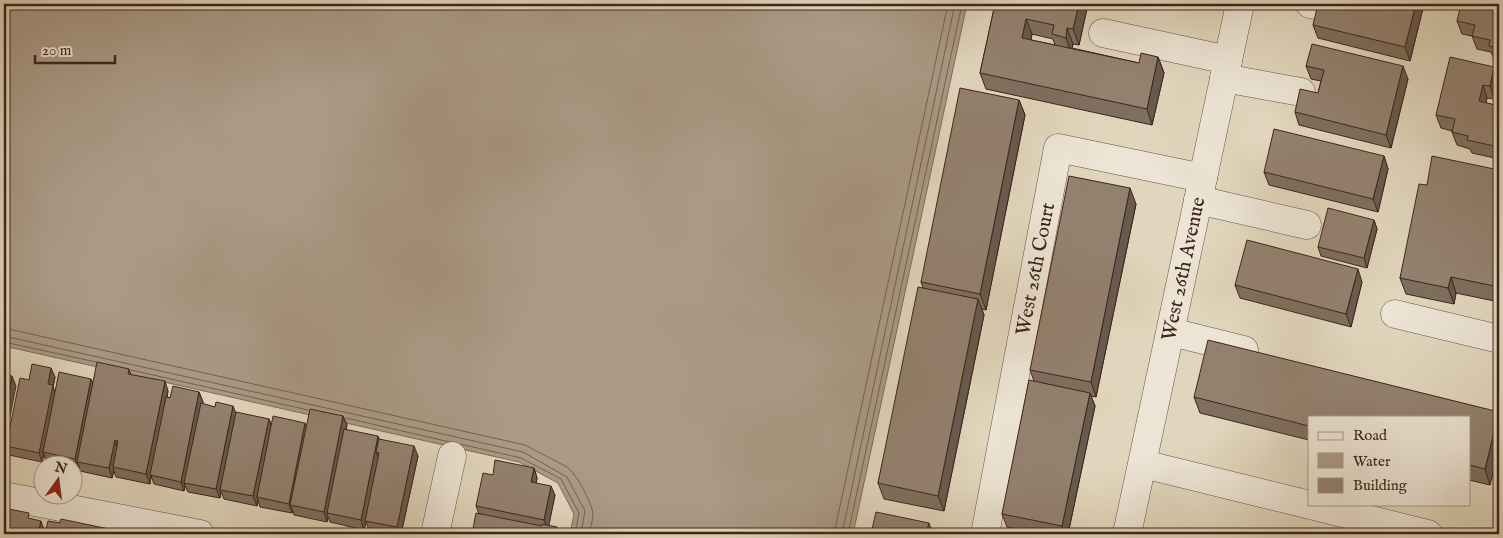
<svg xmlns="http://www.w3.org/2000/svg" width="1503" height="538" viewBox="0 0 1503 538" font-family="'IM FELL English',serif">
  <style>
    .water { fill: #aa9a86; stroke: #7f6b5b }
    .lines { fill: none; stroke-linecap: round; stroke-linejoin: round }
    .shore { stroke: #746050; stroke-width: 1 }
    .minor-casing { stroke: #675144; stroke-width: 29 }
    .minor { stroke: #ece4d4; stroke-width: 28 }
    .wall { fill: #7e6f5f; stroke: #3e251b; fill-rule: evenodd }
    .shaded-wall { fill: #675a4e; stroke: #3e251b }
    .building { fill: #93816f; stroke: #3e251b }
    .labels { text-anchor: middle; dominant-baseline: central; stroke-width: 5; stroke-linejoin: round; paint-order: stroke }
    .street-label { font-size: 20px; fill: #3e251b; stroke: #ece4d4 }
  </style>
  <rect width="100%" height="100%" fill="#e1d6bd"/>
  <filter id="stains"><feTurbulence type="fractalNoise" baseFrequency=".004" numOctaves="4"/><feColorMatrix values="0 0 0 0 .2 0 0 0 0 .09 0 0 0 0 .02 0 0 0 .5 -.17"/></filter>
  <radialGradient id="worn" r=".72"><stop offset=".6" stop-color="#630" stop-opacity="0"/><stop offset="1" stop-color="#630" stop-opacity=".3"/></radialGradient>
  <!-- water -->
  <polygon class="water" points="4,4 967,4 853,534 570,534 574,514 558,483 519,462 4,346"/>
  <g class="lines">
    <!-- shore -->
    <g class="shore">
      <path d="M4,328l521,117 42,22c9,6 25,36 26,47 0,7 -3,14 -4,20"/>
      <polyline points="4,336 523,452 567,477 585,511 581,534"/>
      <polyline points="4,342 96,362"/>
      <polyline points="131,370 308,410"/>
      <polyline points="346,418 450,442"/>
      <polyline points="460,444 521,458 561,479 579,513 575,534"/>
      <polyline points="834,534 948,4"/>
      <polyline points="842,534 955,4"/>
      <polyline points="848,534 962,4"/>
    </g>
    <defs>
      <g id="minor">
        <polyline points="1310,4 1315,5"/>
        <polyline points="1103,33 1228,60"/>
        <polyline points="1224,78 1301,92"/>
        <polyline points="1497,104 1499,104"/>
        <polyline points="1198,200 1307,225"/>
        <polyline points="1395,314 1499,339"/>
        <polyline points="1171,332 1244,350"/>
        <polyline points="1143,464 1428,534"/>
        <polyline points="4,496 200,534"/>
        <polyline points="435,534 452,456"/>
        <polyline points="985,534 1058,148 1203,178"/>
        <polyline points="1127,534 1240,4"/>
      </g>
    </defs>
    <!-- minor casing -->
    <use href="#minor" class="minor-casing"/>
    <!-- minor -->
    <use href="#minor" class="minor"/>
  </g>
  <!-- wall -->
  <g class="wall">
    <path d="M995,4h93l-9,41 -6,-1 -1,4 67,15 19,-6 6,16 -12,52 -166,-36 -6,-16zM1032,34l21,5 2,6 -24,-5z"/>
    <polygon points="1424,4 1410,61 1318,38 1313,25 1336,5"/>
    <polygon points="1499,4 1499,61 1494,59 1491,52 1477,49 1472,36 1462,34 1457,21"/>
    <polygon points="1306,66 1408,79 1391,148 1299,125 1295,112 1318,93 1321,81 1311,79"/>
    <polygon points="1494,67 1499,81 1494,99 1487,98 1486,103 1499,106 1499,159 1472,153 1470,149 1457,145 1452,132 1452,131 1441,128 1436,115"/>
    <polygon points="1019,100 1025,115 986,310 982,309 984,315 944,511 884,499 878,483 923,288 921,282"/>
    <polygon points="1384,156 1388,169 1378,212 1269,185 1264,172"/>
    <polygon points="1499,170 1499,302 1456,293 1454,304 1406,294 1400,278 1427,185"/>
    <polygon points="1136,204 1096,397 1091,396 1095,406 1068,534 1042,534 1007,527 1002,514 1034,381 1030,370"/>
    <polygon points="1374,220 1377,229 1367,268 1321,256 1318,247"/>
    <polygon points="1362,282 1351,327 1240,298 1235,285"/>
    <polygon points="129,369 131,375 168,391 167,397 170,398 199,392 203,402 202,404 236,414 269,419 271,425 306,426 343,416 347,425 346,430 379,439 418,456 401,534 389,534 369,530 366,522 364,530 330,522 328,517 327,522 294,515 293,511 292,513 260,507 258,500 257,506 224,499 221,492 220,498 188,492 185,486 184,491 154,484 151,476 150,484 116,477 114,471 112,478 80,471 79,466 78,468 72,467 72,466 65,466 46,462 44,454 42,462 9,455 6,446 55,377 53,387 55,392 93,384"/>
    <polygon points="1194,397 1499,412 1490,485 1469,480 1469,417 1309,417 1309,440 1200,413"/>
    <polygon points="534,468 537,478 536,483 555,495 548,525 559,534 479,514 476,506 493,475"/>
  </g>
  <!-- shaded-wall -->
  <g class="shaded-wall">
    <polygon points="1079,4 1088,4 1079,45 1073,29"/>
    <polygon points="1416,4 1424,4 1410,61 1405,47"/>
    <polygon points="1026,19 1032,34 1028,54 1022,38"/>
    <polygon points="1067,28 1073,44 1071,53 1066,38"/>
    <polygon points="1158,57 1164,73 1152,125 1147,109"/>
    <polygon points="1403,66 1408,79 1391,148 1386,135"/>
    <polygon points="1494,67 1499,81 1494,99 1490,86"/>
    <polygon points="1483,85 1487,98 1484,114 1479,101"/>
    <polygon points="1019,100 1025,115 986,310 980,294"/>
    <polygon points="1384,156 1388,169 1378,212 1373,199"/>
    <polygon points="1130,188 1136,204 1096,397 1091,382"/>
    <polygon points="1374,220 1377,229 1367,268 1364,258"/>
    <polygon points="1499,260 1499,300 1494,286"/>
    <polygon points="1358,269 1362,282 1351,327 1346,314"/>
    <polygon points="1451,277 1456,293 1454,304 1448,288"/>
    <polygon points="978,299 984,315 944,511 938,496"/>
    <polygon points="51,368 55,377 53,387 56,395 43,452 44,454 42,462 39,453 48,384"/>
    <polygon points="12,376 16,386 4,446 4,420"/>
    <polygon points="91,379 95,388 77,462 79,466 78,468 75,459"/>
    <polygon points="165,381 168,391 151,475 150,475 151,476 150,484 146,474"/>
    <polygon points="199,392 203,402 186,483 184,483 185,486 184,491 181,482"/>
    <polygon points="1090,393 1095,406 1068,534 1065,534 1062,526"/>
    <polygon points="233,406 237,416 220,490 221,492 220,498 216,489"/>
    <polygon points="1499,412 1499,449 1490,485 1485,469"/>
    <polygon points="343,416 347,425 329,513 327,513 328,517 327,522 324,512"/>
    <polygon points="269,419 272,428 257,497 258,500 257,506 253,496"/>
    <polygon points="305,423 309,432 290,505 293,511 292,513 289,504"/>
    <polygon points="378,436 382,445 379,453 376,452 379,459 365,521 366,522 364,530 361,520"/>
    <polygon points="115,440 118,450 113,467 114,471 112,478 109,468"/>
    <polygon points="414,446 418,456 401,534 400,534 397,527"/>
    <polygon points="534,468 537,478 535,491 531,482"/>
    <polygon points="551,486 555,495 548,530 544,520"/>
    <polygon points="41,521 44,530 43,534 38,534"/>
    <polygon points="929,523 933,534 926,534"/>
    <polygon points="557,527 559,534 555,534"/>
  </g>
  <!-- building -->
  <g class="building">
    <polygon points="995,4 1079,4 1073,29 1067,28 1066,38 1052,34 1054,25 1026,19 1022,38 1139,63 1141,53 1158,57 1147,109 980,73"/>
    <polygon points="1318,4 1330,4 1336,5 1337,4 1416,4 1405,47 1313,25"/>
    <polygon points="1461,4 1499,4 1499,49 1489,46 1490,40 1472,36 1475,25 1457,21"/>
    <polygon points="1312,44 1403,66 1386,135 1295,112 1300,89 1318,93 1324,70 1306,66"/>
    <polygon points="1450,57 1494,67 1490,86 1483,85 1479,101 1499,106 1499,147 1467,140 1468,136 1452,132 1455,119 1436,115"/>
    <polygon points="960,88 1019,100 980,294 921,282"/>
    <polygon points="1274,129 1384,156 1373,199 1264,172"/>
    <polygon points="1432,156 1499,170 1499,260 1494,286 1451,277 1448,288 1400,278 1419,184 1427,185"/>
    <polygon points="1069,176 1130,188 1091,382 1030,370"/>
    <polygon points="1328,208 1374,220 1364,258 1318,247"/>
    <polygon points="1247,240 1358,269 1346,314 1235,285"/>
    <polygon points="918,287 978,299 938,496 878,483"/>
    <polygon points="1208,340 1499,412 1485,469 1469,465 1469,417 1309,417 1309,426 1194,397"/>
    <polygon points="97,362 129,369 128,374 165,381 146,474 113,467 118,441 115,440 109,468 77,462"/>
    <polygon points="32,364 51,368 48,384 53,385 39,453 6,446 20,378 29,380"/>
    <polygon points="59,372 91,379 75,459 43,452"/>
    <polygon points="4,375 12,376 4,420"/>
    <polygon points="1029,380 1090,393 1062,526 1002,514"/>
    <polygon points="173,386 199,392 181,482 150,475 166,397 170,398"/>
    <polygon points="216,402 233,406 216,489 184,483 201,403 215,407"/>
    <polygon points="310,409 343,416 324,512 290,505"/>
    <polygon points="236,412 269,419 253,496 220,490"/>
    <polygon points="273,416 305,423 289,504 257,497"/>
    <polygon points="344,429 378,436 361,520 327,513"/>
    <polygon points="379,439 414,446 397,527 365,521 379,453 376,452"/>
    <polygon points="495,460 534,468 531,482 551,486 544,520 476,506 483,473 493,475"/>
    <polygon points="4,508 29,513 28,518 41,521 38,534 4,534"/>
    <polygon points="876,512 929,523 926,534 871,534"/>
    <polygon points="476,513 542,526 542,524 557,527 555,534 472,534"/>
    <polygon points="61,519 109,529 108,532 122,534 45,534 48,521 60,523"/>
  </g>
  <g class="labels">
    <!-- street labels -->
    <g class="street-label">
      <text transform="translate(1036 269) rotate(-79)">West 26th Court</text>
      <text transform="translate(1184 269) rotate(-78)">West 26th Avenue</text>
    </g>
  </g>
  <!-- margin -->
  <rect width="1503" height="538" fill="none" stroke="#e1d6bd" stroke-width="20"/>
  <rect x="5" y="5" width="1493" height="528" fill="none" stroke="#3e251b" stroke-width="2.5"/>
  <rect x="10" y="10" width="1483" height="518" fill="none" stroke="#3e251b"/>
  <!-- legend -->
  <rect x="1308" y="416" width="162" height="90" fill="#ece4d4" stroke="#a6988a"/>
  <rect x="1318" y="432" width="25" height="8" fill="#ece4d4" stroke="#a6988a"/>
  <text x="1353" y="440" font-size="15" fill="#3e251b">Road</text>
  <rect x="1318" y="453" width="25" height="15" fill="#aa9a86" stroke="#a6988a"/>
  <text x="1353" y="466" font-size="15" fill="#3e251b">Water</text>
  <rect x="1318" y="478" width="25" height="15" fill="#93816f" stroke="#a6988a"/>
  <text x="1353" y="490" font-size="15" fill="#3e251b">Building</text>
  <!-- north arrow -->
  <g transform="translate(58 480) rotate(14)"><circle r="24" fill="#ece4d4" stroke="#a6988a"/>
  <path d="M0-4L9 19L0 12L-9 19Z" fill="#8f2418"/>
  <text y="-8" font-size="14" font-weight="bold" text-anchor="middle" fill="#3e251b">N</text>
  </g>
  <!-- scale -->
  <path d="M35 55v8h80v-8" fill="none" stroke="#3e251b" stroke-width="2.5"/>
  <text x="42" y="55" font-size="15" fill="#3e251b" stroke="#ece4d4" stroke-width="4" paint-order="stroke">20 m</text>
  <rect width="100%" height="100%" filter="url(#stains)"/>
  <rect width="100%" height="100%" fill="url(#worn)"/>
</svg>
